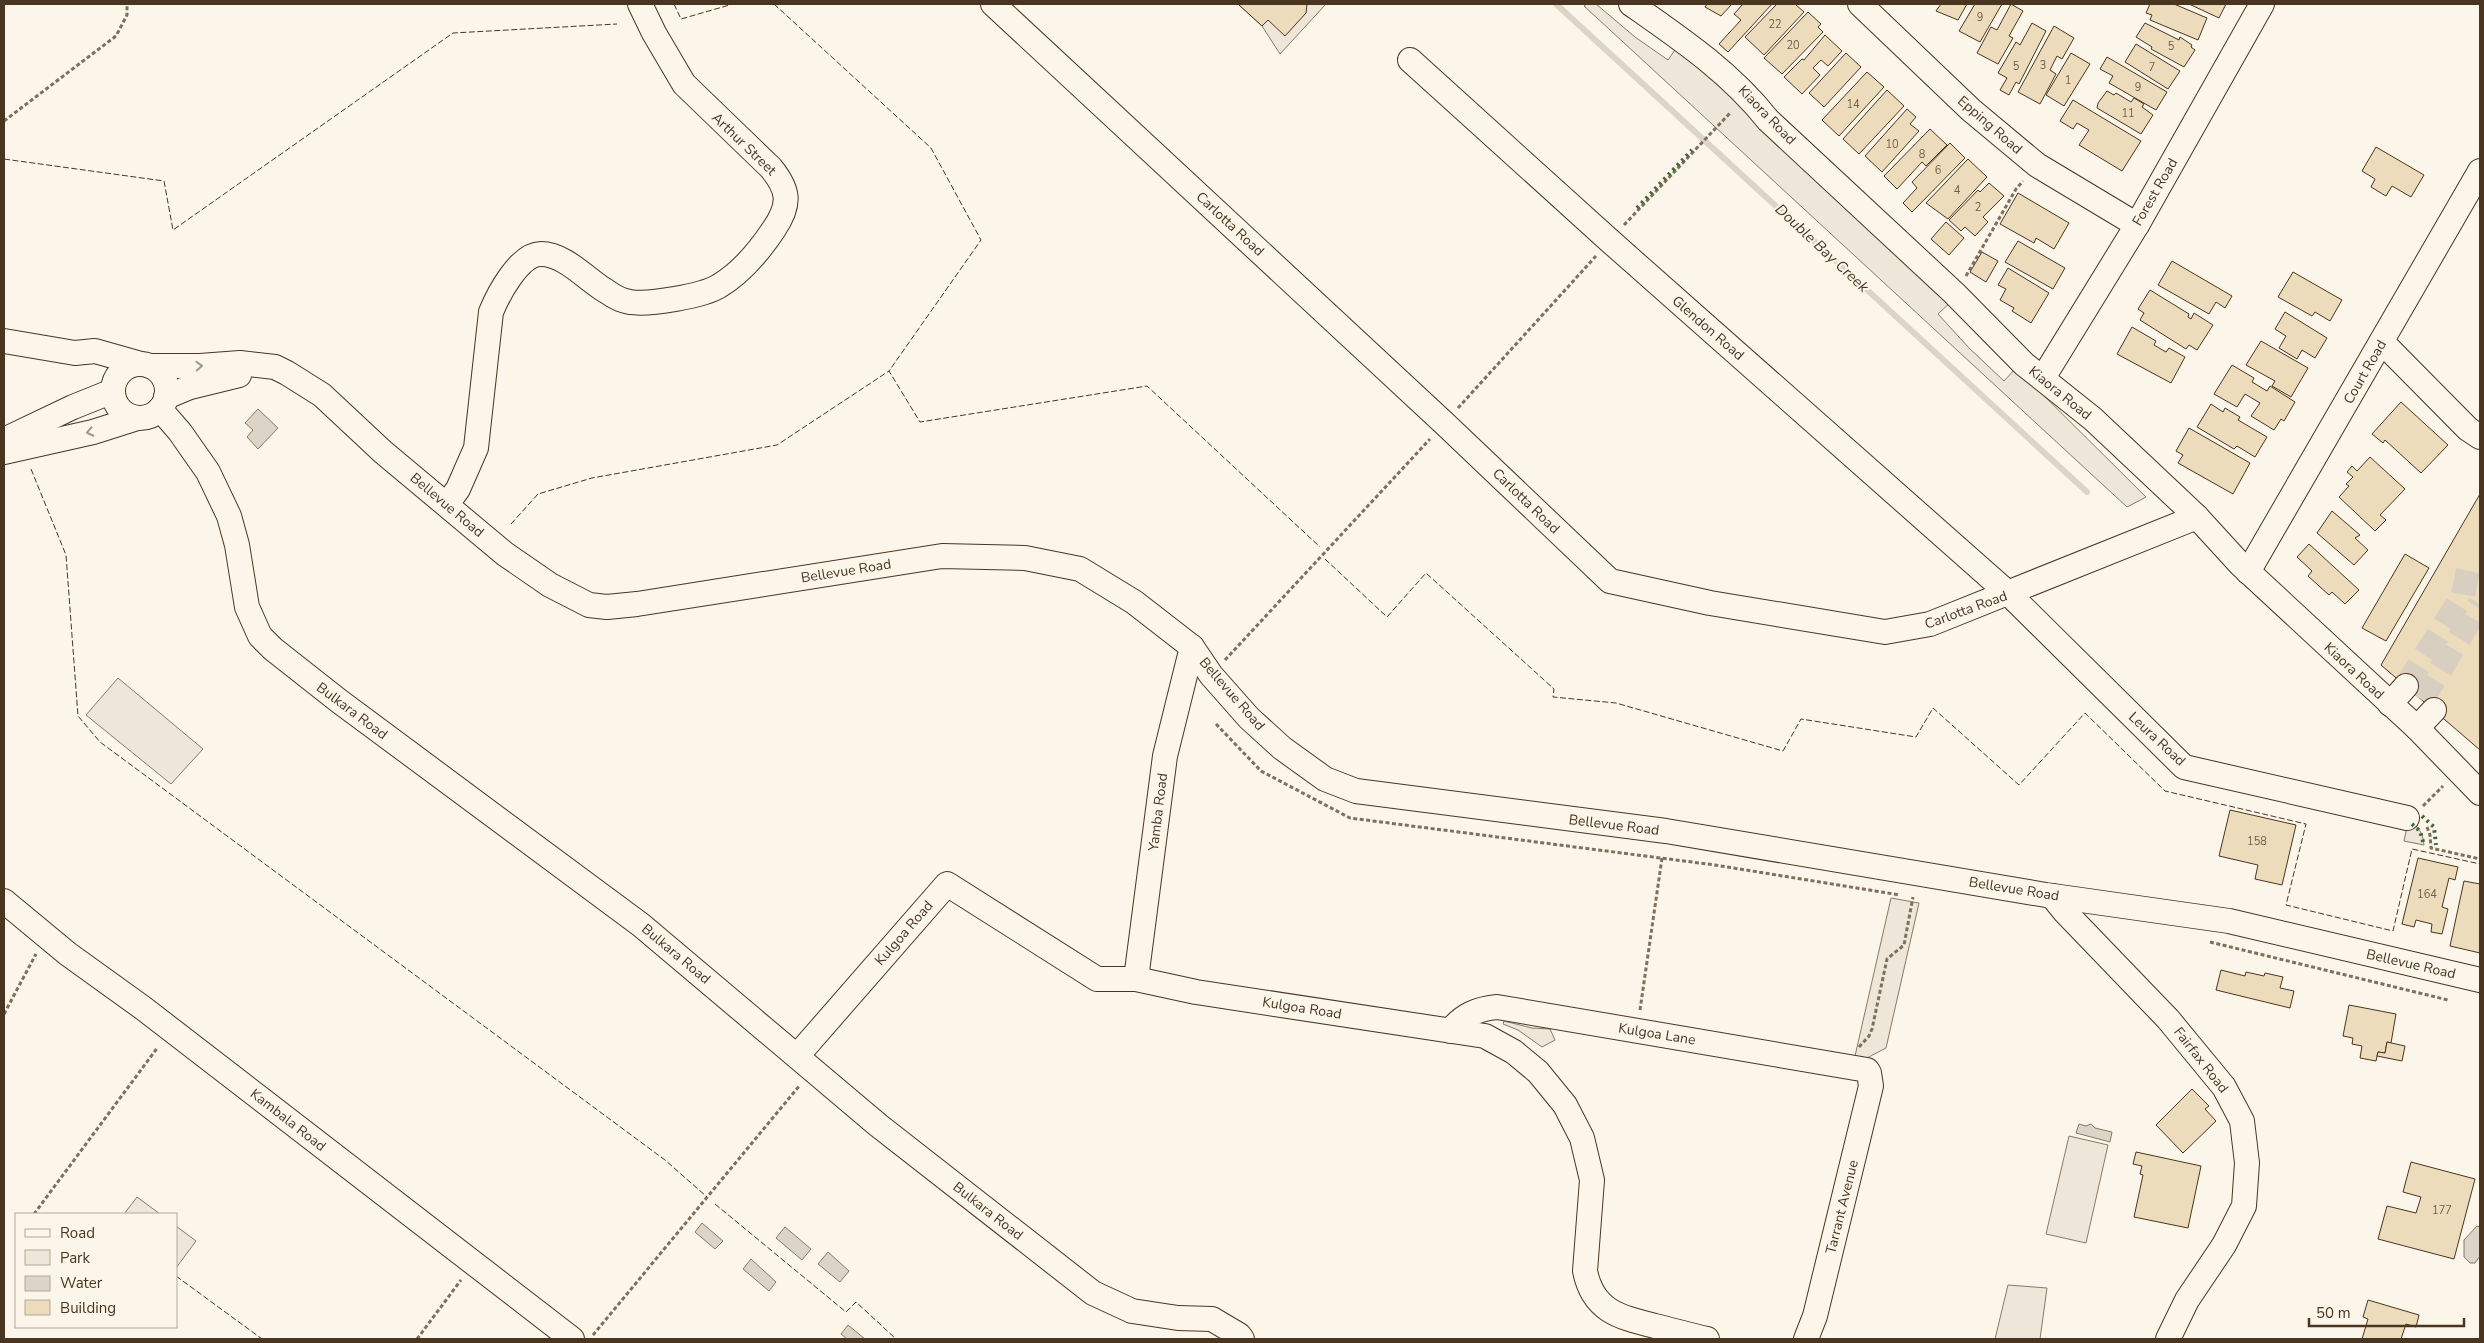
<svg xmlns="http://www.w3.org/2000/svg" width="2484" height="1343" viewBox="0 0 2484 1343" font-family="'Nunito Sans',sans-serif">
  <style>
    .green { fill: #ede6d9; stroke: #887966 }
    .water { fill: #dcd4c6; stroke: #887966 }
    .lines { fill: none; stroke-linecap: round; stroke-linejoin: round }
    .stream { stroke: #dcd4c6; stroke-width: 6 }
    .building { fill: #ecdcbc; stroke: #4a3520 }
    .minor-tunnel { stroke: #d8cfc1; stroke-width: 24; stroke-dasharray: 24 12; stroke-linecap: butt }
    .minor-casing { stroke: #4a3520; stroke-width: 26 }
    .path { stroke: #7f6f5c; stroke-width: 3; stroke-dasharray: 4 2.5; stroke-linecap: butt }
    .minor { stroke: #fbf6e9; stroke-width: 24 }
    .hedge { stroke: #436837; stroke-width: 4; stroke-dasharray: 2.5 4; stroke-linecap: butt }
    .fence { stroke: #4a3520; stroke-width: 1; stroke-dasharray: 6 2.5; stroke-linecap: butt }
    .oneway { stroke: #a29684 }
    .labels { text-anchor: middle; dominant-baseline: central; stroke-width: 4; stroke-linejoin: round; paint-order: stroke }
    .number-label { font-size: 11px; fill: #725f47 }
    .street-label { font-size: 14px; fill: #4a3520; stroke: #fbf6e9 }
    .water-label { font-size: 15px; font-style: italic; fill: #4a3520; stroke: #fbf6e9 }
  </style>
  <rect width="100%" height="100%" fill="#fbf6e9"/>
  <!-- green -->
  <g class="green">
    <polygon points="1238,4 1326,4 1280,54 1262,26"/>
    <polygon points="1587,4 1596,4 1635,37 1668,60 1677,47 1735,95 1951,302 1938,314 1969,348 2004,381 2016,368 2146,497 2127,507 1584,6"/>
    <polygon points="118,678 203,749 171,784 86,715"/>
    <path d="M2408,822c11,4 15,11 16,23l-20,-4z"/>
    <polygon points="1891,898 1919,903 1886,1048 1867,1058 1855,1056"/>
    <polygon points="1504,1021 1532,1028 1550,1029 1555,1040 1542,1047 1518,1030 1503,1024"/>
    <polygon points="2069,1136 2108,1145 2086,1243 2046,1234"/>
    <polygon points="137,1197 160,1214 124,1214"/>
    <polygon points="176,1226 196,1241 176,1268"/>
    <polygon points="2008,1285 2047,1288 2040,1339 1995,1339"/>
  </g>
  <!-- water -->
  <g class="water">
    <polygon points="258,409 278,428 258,449 247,437 253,430 245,423"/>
    <polygon points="2079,1124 2086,1126 2091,1124 2095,1128 2112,1132 2110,1142 2076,1133"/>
    <polygon points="702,1223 723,1241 715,1249 695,1232"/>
    <polygon points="2477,1226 2480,1227 2480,1256 2475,1263 2470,1263 2464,1257 2464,1240"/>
    <polygon points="785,1227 811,1249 802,1260 776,1238"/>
    <polygon points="828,1252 849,1271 840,1282 818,1264"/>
    <polygon points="751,1259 776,1282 769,1291 743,1269"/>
    <polygon points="848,1325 865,1339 847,1339 841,1334"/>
  </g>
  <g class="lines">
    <!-- stream -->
    <polyline class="stream" points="1556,4 2087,492"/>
  </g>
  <!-- building -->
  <g class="building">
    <polygon points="1238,4 1307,4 1306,13 1285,36 1268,20 1262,26"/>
    <polygon points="1707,4 1732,4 1721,16 1705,7"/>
    <polygon points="1743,4 1772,4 1728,52 1719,44 1741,20 1734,14"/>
    <polygon points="1777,4 1795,4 1804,12 1764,55 1745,37"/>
    <polygon points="1941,4 1967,4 1958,20 1936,11"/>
    <polygon points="1975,4 2002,4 1980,42 1959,31"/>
    <polygon points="2011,4 2023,11 2009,36 2013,38 1998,64 1977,53 1991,27 1997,30"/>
    <polygon points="2150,4 2174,4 2207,18 2198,40 2150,20 2152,15 2146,13"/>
    <polygon points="2189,4 2226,4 2219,18"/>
    <polygon points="1808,12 1821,24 1818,27 1823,32 1782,74 1764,58"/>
    <polygon points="2032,23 2046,31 2019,84 2016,82 2009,95 2000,90 2007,78 1998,73 2016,42 2020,45"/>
    <polygon points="2145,23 2179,40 2180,37 2192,45 2191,47 2195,50 2184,67 2151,49 2152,47 2136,37"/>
    <polygon points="2054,26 2074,38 2062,59 2057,56 2050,70 2056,74 2040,104 2018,92"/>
    <polygon points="1825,35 1842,51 1828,66 1821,60 1813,68 1820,75 1802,94 1784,77 1802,59 1804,60"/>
    <polygon points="2136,44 2180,71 2168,89 2125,62"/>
    <polygon points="1846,53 1861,67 1824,107 1809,93"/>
    <polygon points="2071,53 2090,64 2064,106 2046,95"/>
    <polygon points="2107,57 2167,92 2156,110 2109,83 2113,76 2100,69"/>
    <polygon points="1867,72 1884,87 1839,136 1822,120"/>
    <polygon points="1887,90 1904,106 1859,154 1843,139"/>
    <polygon points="2107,91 2114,95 2116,93 2131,102 2134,98 2144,104 2142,107 2153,115 2141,134 2097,108 2098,103"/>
    <polygon points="2073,100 2141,141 2122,171 2079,145 2089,130 2077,123 2073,129 2060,121"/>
    <polygon points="1907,109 1916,117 1910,124 1919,131 1882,172 1865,156"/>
    <polygon points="1930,129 1947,145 1926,166 1922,162 1897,189 1884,176"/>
    <polygon points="1950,143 1965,158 1912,212 1903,203 1917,188 1912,182"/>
    <polygon points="2376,147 2424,175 2411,197 2392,186 2386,196 2371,187 2375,179 2362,171"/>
    <polygon points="1968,159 1987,177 1948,219 1926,203"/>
    <polygon points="1989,183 2004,196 1983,217 1988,222 1975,236 1965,227 1961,231 1949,220 1978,190 1980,192"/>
    <polygon points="2018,193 2069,223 2054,249 2036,238 2034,243 2000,224"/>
    <polygon points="1946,222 1964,238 1949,255 1931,239"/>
    <polygon points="2018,241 2065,268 2053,289 2005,262"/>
    <polygon points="1982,252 1998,261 1986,282 1970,272"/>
    <polygon points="2172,261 2232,296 2225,308 2216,302 2209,314 2158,285"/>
    <polygon points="2008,268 2049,293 2031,323 2012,311 2014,308 2000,300 2006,289 1998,285"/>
    <polygon points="2293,272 2342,300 2330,321 2315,312 2312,316 2278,297"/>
    <polygon points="2150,290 2189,314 2188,317 2191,319 2194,313 2213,325 2197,350 2189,345 2186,349 2140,320 2144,313 2138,309"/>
    <polygon points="2285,312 2327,338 2315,358 2302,350 2297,359 2279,348 2286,336 2275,329"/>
    <polygon points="2132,327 2156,341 2154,345 2166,352 2169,348 2185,357 2171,383 2117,354"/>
    <polygon points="2261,341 2308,368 2291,397 2272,386 2275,381 2246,365"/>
    <polygon points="2232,365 2254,378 2252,382 2267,391 2270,386 2295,402 2284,421 2281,419 2274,430 2251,416 2260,403 2245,394 2237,407 2214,394"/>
    <polygon points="2401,402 2448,445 2421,473 2385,440 2383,443 2372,434"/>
    <polygon points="2211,404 2223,412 2225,408 2240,417 2238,420 2267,437 2255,457 2237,446 2234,449 2197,427"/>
    <polygon points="2189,428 2250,463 2233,494 2178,463 2183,455 2176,451"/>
    <polygon points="2370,457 2405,489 2380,515 2386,520 2375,531 2339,497 2349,486 2346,484 2353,477 2347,472 2352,466 2357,471"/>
    <polygon points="2480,494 2480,750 2381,665"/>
    <polygon points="2332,511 2360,535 2355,538 2368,550 2354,565 2317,533"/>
    <polygon points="2309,544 2359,590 2345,604 2332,592 2329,595 2308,576 2312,571 2297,557"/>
    <polygon points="2405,554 2429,568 2386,641 2362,628"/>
    <polygon points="2230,810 2296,825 2282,885 2255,879 2258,865 2219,856"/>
    <polygon points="2418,858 2458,867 2455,880 2449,878 2442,907 2448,909 2442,934 2431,932 2432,924 2416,920 2414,927 2402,924"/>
    <polygon points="2464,881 2480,884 2480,953 2450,946"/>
    <polygon points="2221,970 2245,976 2246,972 2264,976 2265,973 2283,977 2280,988 2294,991 2290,1008 2216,990"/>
    <polygon points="2349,1005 2396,1014 2391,1043 2387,1042 2385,1053 2378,1052 2376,1061 2360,1058 2362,1046 2352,1044 2353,1038 2343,1036"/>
    <polygon points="2387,1042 2405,1046 2402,1061 2377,1056 2378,1052 2385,1053"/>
    <polygon points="2192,1089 2209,1106 2205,1109 2216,1121 2183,1153 2156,1125"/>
    <polygon points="2136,1152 2201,1166 2188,1228 2134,1217 2143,1175 2140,1174 2142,1166 2133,1164"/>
    <polygon points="2411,1162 2475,1179 2454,1259 2378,1239 2387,1206 2416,1213 2421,1197 2403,1192"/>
    <polygon points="2368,1300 2419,1315 2416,1327 2406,1324 2401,1339 2362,1339 2368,1319 2363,1317"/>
  </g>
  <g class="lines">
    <!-- minor-tunnel -->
    <g class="minor-tunnel">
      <polyline points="2406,686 2463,595 2470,559"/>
      <polyline points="2422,700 2480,604"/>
    </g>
    <defs>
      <g id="minor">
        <polyline points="993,4 1444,423 1610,581 1710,603 1885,632 1930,624 2197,517"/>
        <path d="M1631,4c50,35 99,68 137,116l186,173 70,71 69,55 104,98 43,47 177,164 63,65"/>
        <polyline points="1860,4 1971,110 2037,165 2137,225"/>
        <polyline points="1410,60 1610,241 2009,594 2184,767 2407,818"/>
        <polyline points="4,341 75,353 95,351 141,364"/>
        <polyline points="2382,342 2468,429 2480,437"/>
        <circle cx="140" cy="391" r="27"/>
        <polyline points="150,366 200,366 240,363 275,367 287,373 322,395 383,452 505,554 550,585 589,605 607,607 637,604 942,556 1025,558 1080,569 1134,602 1192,647 1211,675 1249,718 1282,748 1325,779 1356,791 1666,831 2046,895 2229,921 2480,980"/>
        <polyline points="2043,378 2137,225 2262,4"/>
        <polyline points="166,397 190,387 239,375"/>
        <polyline points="160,409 180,432 208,472 229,516 237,545 247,607 260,636 273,649 339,701 641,925 878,1125 1093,1293 1132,1311 1178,1318 1212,1319 1239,1335 1242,1339"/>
        <polyline points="4,440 73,407 113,391"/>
        <polyline points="4,452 93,432 137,418"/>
        <path d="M447,504l11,-15 18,-41 15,-136c7,-17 28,-58 50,-58 24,0 46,26 65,37 7,5 16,10 24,11 19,3 73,-6 89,-16 22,-13 41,-36 55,-57 17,-25 15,-39 -3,-61l-87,-84 -30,-51 -14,-29"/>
        <polyline points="2248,572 2480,171"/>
        <polyline points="2390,704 2406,686"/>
        <polyline points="2417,728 2434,710"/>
        <polyline points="2052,896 2065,912 2168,1019 2224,1087 2242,1121 2247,1163 2244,1206 2224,1245 2187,1300 2168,1339"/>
        <polyline points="4,901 68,954 143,1008 572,1339"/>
        <polyline points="1136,979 1165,756 1192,647"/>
        <path d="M1450,1031c13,-16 27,-22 47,-24l370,63 2,3 2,13 -56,230 -9,23"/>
        <path d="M797,1056l150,-172 150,95h39l60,13 289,44 29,16 24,20 27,33 17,33 10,42 -7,91c8,40 34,46 70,55 17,4 34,9 52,13"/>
      </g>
    </defs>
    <!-- minor casing -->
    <use href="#minor" class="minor-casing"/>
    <!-- path -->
    <g class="path">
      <polyline points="4,121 116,36 127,15 127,4"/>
      <polyline points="1624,225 1731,112"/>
      <polyline points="1966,276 2016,189 2023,181"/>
      <polyline points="1458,408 1596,256"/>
      <polyline points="1225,660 1430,439"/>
      <polyline points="1216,724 1261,771 1350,818 1715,865 1900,895"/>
      <polyline points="2423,806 2443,786"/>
      <polyline points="2427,827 2430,835 2431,848 2480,859"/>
      <polyline points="2210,942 2448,1000"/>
      <polyline points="1640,1010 1662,858"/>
      <polyline points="4,1014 36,954"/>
      <polyline points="1859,1047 1869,1036 1872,1029 1887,959 1904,945 1913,897"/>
      <polyline points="34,1214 158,1047"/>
      <polyline points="593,1335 800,1085"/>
      <polyline points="417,1339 461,1280"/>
    </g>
    <!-- minor -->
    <use href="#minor" class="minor"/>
    <!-- hedge -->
    <g class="hedge">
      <polyline points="1637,208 1692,150"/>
      <polyline points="2422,816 2434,827 2436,845"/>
      <polyline points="2412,824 2420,831 2424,845"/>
    </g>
    <!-- fence -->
    <g class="fence">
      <polyline points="674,4 681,19 733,4"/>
      <polyline points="774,4 931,148 981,240 889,371 920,422 1147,386 1320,547"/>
      <polyline points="4,159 164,181 173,230 453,33 617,24"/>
      <polyline points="31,469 66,555 78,716 100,742 665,1160 707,1197"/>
      <polyline points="511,524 538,494 592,478 777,445 889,371"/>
      <polyline points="1325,559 1387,617 1426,573 1554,689 1553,697 1616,703 1783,751 1801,719 1916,737 1933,708 2019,785 2085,713 2165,791 2306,824 2286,905 2393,931 2412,849 2480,864"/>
      <polyline points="715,1204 846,1312 856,1302 896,1339"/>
      <polyline points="176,1276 262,1339"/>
    </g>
  </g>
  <!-- one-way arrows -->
  <defs><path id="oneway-chevron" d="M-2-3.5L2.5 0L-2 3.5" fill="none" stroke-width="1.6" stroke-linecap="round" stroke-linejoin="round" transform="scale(1.25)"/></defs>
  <g class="oneway">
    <use href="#oneway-chevron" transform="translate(199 366) rotate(-3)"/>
    <use href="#oneway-chevron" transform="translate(90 432) rotate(168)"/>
  </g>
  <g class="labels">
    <!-- number labels -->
    <g class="number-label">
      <text x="1980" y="17">9</text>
      <text x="1775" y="24">22</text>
      <text x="1793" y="45">20</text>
      <text x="2171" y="46">5</text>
      <text x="2043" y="65">3</text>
      <text x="2016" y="66">5</text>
      <text x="2152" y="67">7</text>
      <text x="2068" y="80">1</text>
      <text x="2138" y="87">9</text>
      <text x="1853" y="104">14</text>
      <text x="2128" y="113">11</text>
      <text x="1892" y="144">10</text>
      <text x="1922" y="154">8</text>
      <text x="1938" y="170">6</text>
      <text x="1957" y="190">4</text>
      <text x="1978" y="207">2</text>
      <text x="2257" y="841">158</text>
      <text x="2427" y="894">164</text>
      <text x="2442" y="1210">177</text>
    </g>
    <!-- street labels -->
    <g class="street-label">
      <text transform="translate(1767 115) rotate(46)">Kiaora Road</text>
      <text transform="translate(1990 125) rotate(41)">Epping Road</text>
      <text transform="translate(744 144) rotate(44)">Arthur Street</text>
      <text transform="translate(2155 192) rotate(-60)">Forest Road</text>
      <text transform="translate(1230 224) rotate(43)">Carlotta Road</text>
      <text transform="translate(1708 328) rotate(41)">Glendon Road</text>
      <text transform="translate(2365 372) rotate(-60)">Court Road</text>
      <text transform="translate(2060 393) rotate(39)">Kiaora Road</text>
      <text transform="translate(1526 501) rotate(44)">Carlotta Road</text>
      <text transform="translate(447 505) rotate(40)">Bellevue Road</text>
      <text transform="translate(846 571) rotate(-9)">Bellevue Road</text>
      <text transform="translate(1966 610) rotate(-20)">Carlotta Road</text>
      <text transform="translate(2354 671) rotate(43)">Kiaora Road</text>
      <text transform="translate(1232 694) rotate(49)">Bellevue Road</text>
      <text transform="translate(352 711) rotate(37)">Bulkara Road</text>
      <text transform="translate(2157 739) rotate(43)">Leura Road</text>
      <text transform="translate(1158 812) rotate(-83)">Yamba Road</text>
      <text transform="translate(1614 825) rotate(7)">Bellevue Road</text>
      <text transform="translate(2014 889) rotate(9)">Bellevue Road</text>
      <text transform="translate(904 933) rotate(-49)">Kulgoa Road</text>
      <text transform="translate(676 954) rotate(40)">Bulkara Road</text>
      <text transform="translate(2411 964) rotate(13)">Bellevue Road</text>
      <text transform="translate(1302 1008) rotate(9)">Kulgoa Road</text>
      <text transform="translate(1657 1034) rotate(9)">Kulgoa Lane</text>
      <text transform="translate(2201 1060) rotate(52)">Fairfax Road</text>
      <text transform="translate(288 1120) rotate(38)">Kambala Road</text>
      <text transform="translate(1842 1207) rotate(-76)">Tarrant Avenue</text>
      <text transform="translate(988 1211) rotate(38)">Bulkara Road</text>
    </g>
    <!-- water labels -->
    <g class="water-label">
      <text transform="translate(1822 248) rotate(43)">Double Bay Creek</text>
    </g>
  </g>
  <!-- border -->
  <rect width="2484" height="1343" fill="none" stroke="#4a3520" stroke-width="10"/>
  <!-- legend -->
  <rect x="15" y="1213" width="162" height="115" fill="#fbf6e9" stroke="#b4a999"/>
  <rect x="25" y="1229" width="25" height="8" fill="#fbf6e9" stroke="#b4a999"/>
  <text x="60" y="1238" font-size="15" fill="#4a3520">Road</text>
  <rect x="25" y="1250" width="25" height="15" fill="#ede6d9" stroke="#b4a999"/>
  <text x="60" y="1263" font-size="15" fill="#4a3520">Park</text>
  <rect x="25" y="1276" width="25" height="15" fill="#dcd4c6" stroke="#b4a999"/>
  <text x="60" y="1288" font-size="15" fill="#4a3520">Water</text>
  <rect x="25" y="1300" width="25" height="15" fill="#ecdcbc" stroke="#b4a999"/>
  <text x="60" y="1313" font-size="15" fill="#4a3520">Building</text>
  <!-- scale -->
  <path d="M2309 1318v8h155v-8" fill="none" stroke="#4a3520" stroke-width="2.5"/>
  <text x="2316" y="1318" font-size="15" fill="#4a3520" stroke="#fbf6e9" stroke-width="4" paint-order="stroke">50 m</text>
</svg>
